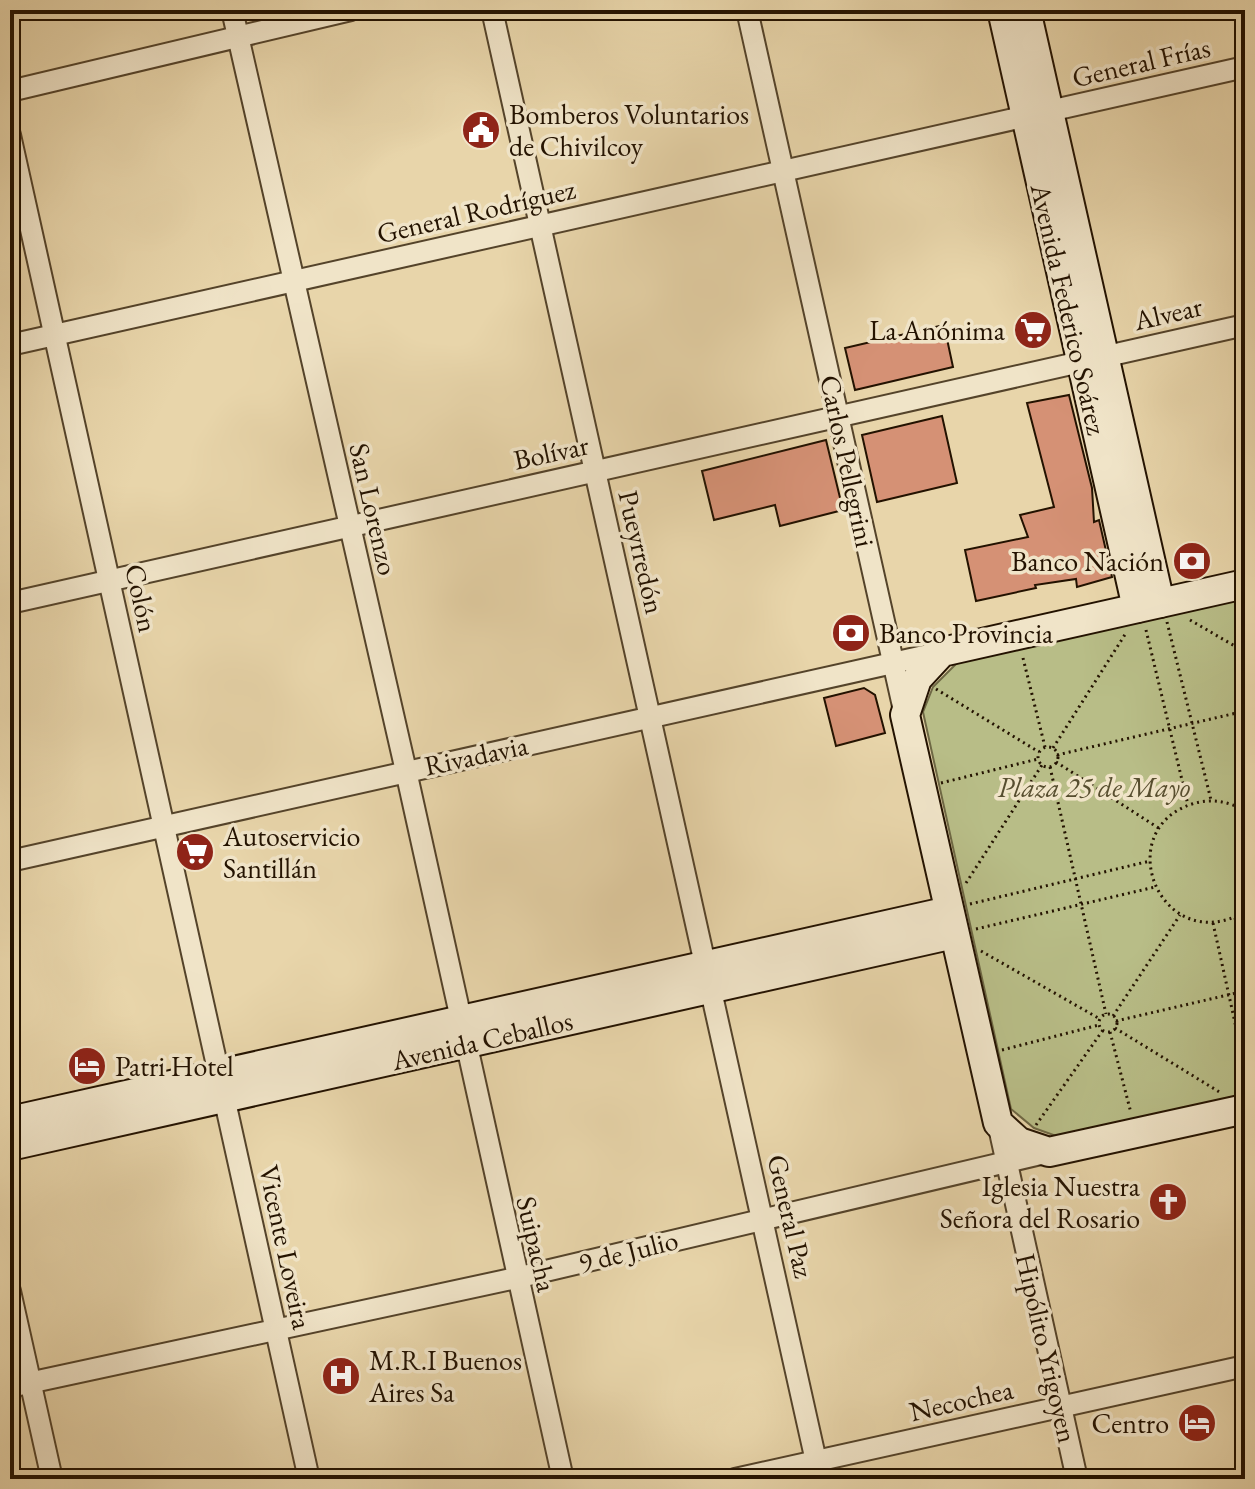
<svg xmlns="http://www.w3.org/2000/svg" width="1255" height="1489" viewBox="0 0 1255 1489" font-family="'EB Garamond',serif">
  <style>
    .green { fill: #b8bd87; stroke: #6e6844; stroke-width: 2 }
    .building { fill: #d59175; stroke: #231200; stroke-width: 2 }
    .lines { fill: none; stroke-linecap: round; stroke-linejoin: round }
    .street-casing { stroke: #54432a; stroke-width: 24 }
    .secondary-casing { stroke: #231200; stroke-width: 32 }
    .path { stroke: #231200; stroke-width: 3; stroke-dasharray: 2 4; stroke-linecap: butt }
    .street { stroke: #f0e4c8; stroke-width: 20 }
    .secondary { stroke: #f0e4c8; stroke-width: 28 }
    .labels { text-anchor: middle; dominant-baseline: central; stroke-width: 7; stroke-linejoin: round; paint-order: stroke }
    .street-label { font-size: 28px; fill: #231200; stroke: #f0e4c8 }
    .poi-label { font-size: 28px; fill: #231200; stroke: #f0e4c8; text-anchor: start }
    .park-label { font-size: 28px; font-style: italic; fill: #574e2f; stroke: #f0e4c8 }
  </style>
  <rect width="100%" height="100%" fill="#e8d5aa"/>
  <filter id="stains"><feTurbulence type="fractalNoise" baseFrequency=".0025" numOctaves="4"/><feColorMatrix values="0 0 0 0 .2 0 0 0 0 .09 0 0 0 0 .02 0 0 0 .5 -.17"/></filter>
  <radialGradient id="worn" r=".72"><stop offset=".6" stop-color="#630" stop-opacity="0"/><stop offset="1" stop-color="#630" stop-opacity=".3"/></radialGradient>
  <!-- green -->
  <polygon class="green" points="1245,594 1245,1094 1059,1137 1034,1128 1011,1109 923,712 933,687 958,662"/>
  <!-- building -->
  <g class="building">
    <polygon points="944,325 953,367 855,390 845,348"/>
    <polygon points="1069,395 1092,488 1094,522 1099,520 1112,577 1077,587 1076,579 1035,585 1036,588 976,601 965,550 1028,537 1020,515 1054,507 1027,403"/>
    <polygon points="942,416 957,483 877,502 862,435"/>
    <polygon points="826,440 843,510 780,526 775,505 714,520 702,471"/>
    <polygon points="864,688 875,695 885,733 836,746 824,698"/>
  </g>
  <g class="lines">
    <defs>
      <g id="street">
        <polyline points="232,10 406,771 563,1479"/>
        <polyline points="492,10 820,1479"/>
        <polyline points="747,10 905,715"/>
        <polyline points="10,91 351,10"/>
        <polyline points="10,135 309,1479"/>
        <polyline points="10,345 1245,67"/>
        <polyline points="10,603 1245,325"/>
        <polyline points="10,861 942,652"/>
        <polyline points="998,1123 1077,1479"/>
        <polyline points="10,1291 52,1479"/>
        <polyline points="10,1387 516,1278 1049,1152"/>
        <polyline points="735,1479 1245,1366"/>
      </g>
      <g id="secondary">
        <polyline points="1002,10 1137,608"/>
        <polyline points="1026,10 1160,603"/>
        <polyline points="1245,584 942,652 917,679 905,715 998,1123 1019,1142 1049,1152 1245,1109"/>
        <polyline points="10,1121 949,911"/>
        <polyline points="10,1146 954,934"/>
      </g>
    </defs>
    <!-- street casing -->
    <use href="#street" class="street-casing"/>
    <!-- secondary casing -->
    <use href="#secondary" class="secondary-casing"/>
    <!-- path -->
    <g class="path">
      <polyline points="1190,620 1245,652"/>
      <polyline points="1167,622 1211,800"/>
      <polyline points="1146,630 1188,805"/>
      <polyline points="1023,658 1045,747"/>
      <polyline points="936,689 1039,752"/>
      <circle cx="1048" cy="757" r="10"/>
      <polyline points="1053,748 1126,633"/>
      <polyline points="1057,755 1245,711"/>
      <polyline points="1056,762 1160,829"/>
      <polyline points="1050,767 1106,1014"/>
      <polyline points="941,783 1038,759"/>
      <path d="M1245,811c-17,-10 -34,-13 -53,-7 -83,27 -31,155 53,108"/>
      <polyline points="966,883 1042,765"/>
      <polyline points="970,904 1150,861"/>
      <polyline points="1235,918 1245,961"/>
      <polyline points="1213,923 1245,1068"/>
      <polyline points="976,929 1155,887"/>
      <polyline points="981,951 1100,1019"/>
      <circle cx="1108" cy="1023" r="9"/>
      <polyline points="1113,1016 1180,915"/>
      <polyline points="1116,1021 1245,991"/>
      <polyline points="1115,1028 1221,1093"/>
      <polyline points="1110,1032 1131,1113"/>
      <polyline points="1002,1050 1099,1025"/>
      <polyline points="1036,1125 1103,1030"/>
    </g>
    <!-- street -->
    <use href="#street" class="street"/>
    <!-- secondary -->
    <use href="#secondary" class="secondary"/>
  </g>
  <!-- icons -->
  <defs>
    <symbol id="civic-disc" viewBox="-11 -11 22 22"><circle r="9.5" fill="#8f2418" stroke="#f0e4c8"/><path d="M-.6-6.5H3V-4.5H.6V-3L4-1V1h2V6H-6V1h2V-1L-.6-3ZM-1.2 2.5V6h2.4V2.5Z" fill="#fff"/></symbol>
    <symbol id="supermarket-disc" viewBox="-11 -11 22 22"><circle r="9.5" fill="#8f2418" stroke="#f0e4c8"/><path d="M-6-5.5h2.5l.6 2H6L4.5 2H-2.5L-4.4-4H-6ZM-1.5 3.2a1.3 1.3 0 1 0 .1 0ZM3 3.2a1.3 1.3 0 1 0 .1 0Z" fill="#fff"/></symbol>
    <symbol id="bank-disc" viewBox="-11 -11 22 22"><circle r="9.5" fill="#8f2418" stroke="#f0e4c8"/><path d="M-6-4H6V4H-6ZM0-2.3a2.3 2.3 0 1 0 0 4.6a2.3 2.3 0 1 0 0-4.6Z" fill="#fff"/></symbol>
    <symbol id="hotel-disc" viewBox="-11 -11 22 22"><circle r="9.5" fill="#8f2418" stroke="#f0e4c8"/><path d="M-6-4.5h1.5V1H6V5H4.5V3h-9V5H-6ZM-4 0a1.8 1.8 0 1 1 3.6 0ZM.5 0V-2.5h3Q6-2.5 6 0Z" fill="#fff"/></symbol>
    <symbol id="church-disc" viewBox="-11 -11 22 22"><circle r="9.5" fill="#8f2418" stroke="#f0e4c8"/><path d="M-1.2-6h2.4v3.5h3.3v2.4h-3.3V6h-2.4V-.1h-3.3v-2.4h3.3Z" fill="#fff"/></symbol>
    <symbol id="hospital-disc" viewBox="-11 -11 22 22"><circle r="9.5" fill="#8f2418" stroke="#f0e4c8"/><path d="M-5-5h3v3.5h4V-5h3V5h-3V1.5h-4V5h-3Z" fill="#fff"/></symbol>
  </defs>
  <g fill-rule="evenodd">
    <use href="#civic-disc" x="459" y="108" width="44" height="44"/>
    <use href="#supermarket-disc" x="1011" y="308" width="44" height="44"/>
    <use href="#bank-disc" x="1170" y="539" width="44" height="44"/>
    <use href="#bank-disc" x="829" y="611" width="44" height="44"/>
    <use href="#supermarket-disc" x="173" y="830" width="44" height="44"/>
    <use href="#hotel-disc" x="65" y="1044" width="44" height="44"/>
    <use href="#church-disc" x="1146" y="1180" width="44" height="44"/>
    <use href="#hospital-disc" x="319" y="1354" width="44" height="44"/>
    <use href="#hotel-disc" x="1175" y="1401" width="44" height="44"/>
  </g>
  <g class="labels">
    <!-- street labels -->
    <g class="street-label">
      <text transform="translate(1141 62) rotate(-13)">General Frías</text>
      <text transform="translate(476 211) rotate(-13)">General Rodríguez</text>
      <text transform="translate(1069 309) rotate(77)">Avenida Federico Soárez</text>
      <text transform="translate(1168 313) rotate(-13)">Alvear</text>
      <text transform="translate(551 452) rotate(-12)">Bolívar</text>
      <text transform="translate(848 461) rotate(78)">Carlos Pellegrini</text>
      <text transform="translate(374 509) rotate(77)">San Lorenzo</text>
      <text transform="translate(642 552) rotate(77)">Pueyrredón</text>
      <text transform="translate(142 598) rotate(78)">Colón</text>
      <text transform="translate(476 755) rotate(-12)">Rivadavia</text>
      <text transform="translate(482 1040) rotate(-13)">Avenida Ceballos</text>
      <text transform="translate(791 1216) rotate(77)">General Paz</text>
      <text transform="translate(537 1244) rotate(77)">Suipacha</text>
      <text transform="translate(286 1247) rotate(78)">Vicente Loveira</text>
      <text transform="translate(628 1251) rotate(-14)">9 de Julio</text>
      <text transform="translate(1047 1348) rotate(77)">Hipólito Yrigoyen</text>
      <text transform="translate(961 1400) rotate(-13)">Necochea</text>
    </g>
    <!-- poi labels -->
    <g class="poi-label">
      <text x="509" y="114">Bomberos Voluntarios<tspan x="509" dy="32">de Chivilcoy</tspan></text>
      <text x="1005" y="330" text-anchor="end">La Anónima</text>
      <text x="1164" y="561" text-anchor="end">Banco Nación</text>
      <text x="879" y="633">Banco Provincia</text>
      <text x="223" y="836">Autoservicio<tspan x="223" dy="32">Santillán</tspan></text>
      <text x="115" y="1066">Patri Hotel</text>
      <text x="1140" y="1186" text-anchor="end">Iglesia Nuestra<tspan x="1140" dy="32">Señora del Rosario</tspan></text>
      <text x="369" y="1360">M.R.I Buenos<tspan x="369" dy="32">Aires Sa</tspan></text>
      <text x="1169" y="1423" text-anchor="end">Centro</text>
    </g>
    <!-- park labels -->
    <g class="park-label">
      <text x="1094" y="787">Plaza 25 de Mayo</text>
    </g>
  </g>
  <!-- margin -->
  <rect width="1255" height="1489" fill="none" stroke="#e8d5aa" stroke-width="40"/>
  <rect x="12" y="12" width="1231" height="1465" fill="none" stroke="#231200" stroke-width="4"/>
  <rect x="20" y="20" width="1215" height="1449" fill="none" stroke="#231200" stroke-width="2"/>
  <rect width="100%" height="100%" filter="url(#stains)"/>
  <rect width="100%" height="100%" fill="url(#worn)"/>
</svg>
